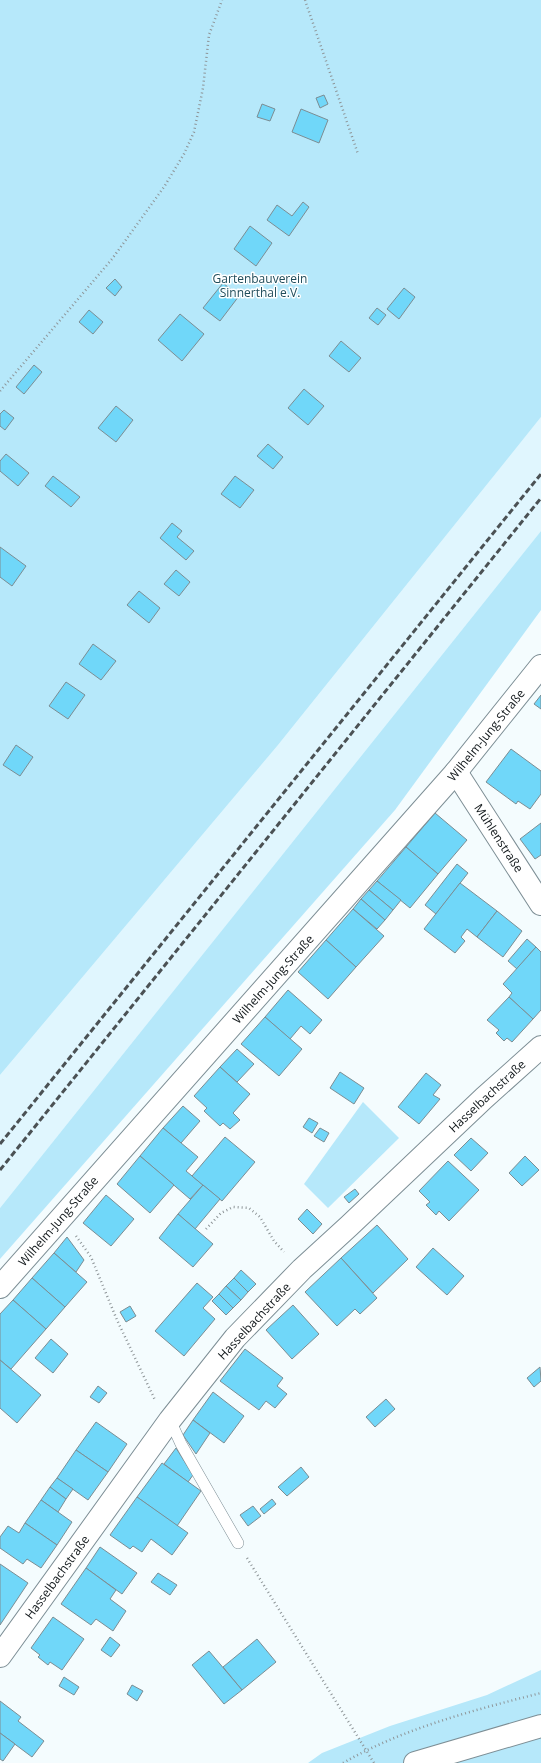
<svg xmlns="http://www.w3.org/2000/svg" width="541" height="1763" viewBox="0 0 541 1763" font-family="'Open Sans',sans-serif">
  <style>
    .built { fill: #e0f6fe }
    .green { fill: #b6e8fa }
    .building { fill: #70d7f9; stroke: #7c8d93 }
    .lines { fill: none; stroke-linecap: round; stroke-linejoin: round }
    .service-casing { stroke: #7d8e95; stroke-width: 12 }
    .minor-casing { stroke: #7d8e95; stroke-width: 24 }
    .secondary-casing { stroke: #7d8e95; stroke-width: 24 }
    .path { stroke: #8e9598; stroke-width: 2.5; stroke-dasharray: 1 3; stroke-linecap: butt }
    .service { stroke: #fff; stroke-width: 11 }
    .minor { stroke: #fff; stroke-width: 22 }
    .secondary { stroke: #fff; stroke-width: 22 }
    .rail { stroke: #4b5154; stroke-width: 3; stroke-dasharray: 6 3; stroke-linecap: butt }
    .labels { text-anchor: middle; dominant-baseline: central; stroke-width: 3; stroke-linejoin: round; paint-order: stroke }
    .park-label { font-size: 12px; fill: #204d5b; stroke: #fff }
    .street-label { font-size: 12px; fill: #12181b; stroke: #fff }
  </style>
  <rect width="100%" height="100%" fill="#f4fcfe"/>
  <!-- built -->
  <polygon class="built" points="541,417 541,531 0,1208 0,1075 278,745"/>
  <!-- green -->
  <g class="green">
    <polygon points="0,0 541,0 541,417 278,745 0,1075"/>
    <polygon points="541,531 541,610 395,810 0,1259 0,1208"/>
    <polygon points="363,1102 399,1138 328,1208 304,1184"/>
    <polygon points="541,1670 541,1763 308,1763 322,1753 390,1726 487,1695"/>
  </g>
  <!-- building -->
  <g class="building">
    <polygon points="324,95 328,104 320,108 316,98"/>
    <polygon points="262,104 275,109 270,121 257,117"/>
    <polygon points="301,109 328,120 319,143 292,132"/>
    <polygon points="303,202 309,207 289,236 267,220 277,205 292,216"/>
    <polygon points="250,226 272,243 256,266 234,249"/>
    <polygon points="115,279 122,287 115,296 106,288"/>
    <polygon points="223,283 239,296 220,321 203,308"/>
    <polygon points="404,288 415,297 399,319 387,309"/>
    <polygon points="377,308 386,315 378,325 369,318"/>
    <polygon points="89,310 103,322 93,334 79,322"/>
    <polygon points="180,314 204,334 182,361 158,340"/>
    <polygon points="341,341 361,358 349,372 329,356"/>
    <polygon points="34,365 42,372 24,394 16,387"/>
    <polygon points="304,389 324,406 308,425 288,408"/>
    <polygon points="116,406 133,420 116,442 98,428"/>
    <polygon points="4,410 14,418 5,430 0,426 0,414"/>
    <polygon points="268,444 283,457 273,469 257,456"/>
    <polygon points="6,454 29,473 18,486 0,471 0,461"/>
    <polygon points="53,476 80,497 71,507 45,486"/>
    <polygon points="235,476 254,490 240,508 221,494"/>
    <polygon points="172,523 182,531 177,537 194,551 186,560 160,538"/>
    <polygon points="0,547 26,566 12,586 0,577"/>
    <polygon points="176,570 190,582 179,596 164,584"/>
    <polygon points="139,591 160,608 149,623 127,605"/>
    <polygon points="93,644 116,661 101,680 79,664"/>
    <polygon points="66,682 85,695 68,719 49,706"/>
    <polygon points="541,695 541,709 534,704"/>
    <polygon points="16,745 33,757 20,776 3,765"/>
    <polygon points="511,749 541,771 541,794 530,809 518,801 516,804 486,782"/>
    <polygon points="435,813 467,840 438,874 406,847"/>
    <polygon points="541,823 541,855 535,859 520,839"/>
    <polygon points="406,847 438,874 410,908 377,881"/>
    <polygon points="457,864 468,873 436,914 425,905"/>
    <polygon points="377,881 401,900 393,910 369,890"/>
    <polygon points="460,883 497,911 477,937 467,929 461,937 465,941 455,953 424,929"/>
    <polygon points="369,890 393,910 385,920 361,899"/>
    <polygon points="361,899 385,920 377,929 353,909"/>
    <polygon points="353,909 384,936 356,967 326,940"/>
    <polygon points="497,911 522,931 503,957 477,937"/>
    <polygon points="527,939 536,947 517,969 508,961"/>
    <polygon points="326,940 356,967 328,999 298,972"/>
    <polygon points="536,947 541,952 541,1010 533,1019 509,997 512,993 503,984"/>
    <polygon points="288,990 322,1020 310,1034 301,1026 290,1039 265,1017"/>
    <polygon points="509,997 533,1019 512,1042 507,1038 504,1041 496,1033 499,1030 487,1020"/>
    <polygon points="265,1017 302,1049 279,1076 241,1044"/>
    <polygon points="237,1049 254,1064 237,1082 220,1067"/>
    <polygon points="220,1067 250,1094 233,1113 240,1120 230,1129 223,1123 220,1126 204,1111 207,1108 194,1096"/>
    <polygon points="340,1072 364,1088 354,1104 330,1088"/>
    <polygon points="426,1073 441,1085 433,1095 440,1099 419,1124 398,1107"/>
    <polygon points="183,1106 200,1121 181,1143 163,1128"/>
    <polygon points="309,1118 318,1123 312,1133 303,1127"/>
    <polygon points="163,1128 198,1157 186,1171 203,1185 190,1199 140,1156"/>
    <polygon points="320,1128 329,1133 324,1142 314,1136"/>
    <polygon points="225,1137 255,1162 222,1201 192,1176"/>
    <polygon points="471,1138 488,1153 471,1171 454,1155"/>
    <polygon points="140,1156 174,1185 150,1213 117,1184"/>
    <polygon points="525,1156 539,1170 522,1186 509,1173"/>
    <polygon points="448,1161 479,1190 449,1221 439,1211 436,1215 426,1205 430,1202 419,1191"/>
    <polygon points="203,1185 220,1199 195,1229 178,1214"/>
    <polygon points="355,1189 359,1194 349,1203 344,1197"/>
    <polygon points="106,1195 134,1219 111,1246 83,1223"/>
    <polygon points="307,1209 322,1224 313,1234 298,1219"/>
    <polygon points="178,1214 213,1244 193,1267 159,1238"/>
    <polygon points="377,1225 408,1259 373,1293 341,1258"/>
    <polygon points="67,1237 84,1260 76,1272 54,1253"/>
    <polygon points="433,1248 464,1276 447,1295 416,1267"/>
    <polygon points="54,1253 87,1282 65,1307 32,1278"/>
    <polygon points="341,1258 377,1298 360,1314 355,1309 337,1326 305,1292"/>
    <polygon points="241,1270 256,1284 248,1292 234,1278"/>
    <polygon points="32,1278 65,1307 46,1329 13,1300"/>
    <polygon points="234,1278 248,1292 241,1300 226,1286"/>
    <polygon points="197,1283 213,1297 203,1308 215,1319 184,1356 155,1331"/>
    <polygon points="226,1286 241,1300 233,1308 219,1294"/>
    <polygon points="219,1294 233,1308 226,1315 212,1301"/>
    <polygon points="13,1300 46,1329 11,1369 0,1360 0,1314"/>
    <polygon points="293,1305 319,1334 292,1359 266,1330"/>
    <polygon points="130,1306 136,1316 126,1322 120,1312"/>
    <polygon points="51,1339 68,1354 53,1373 35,1358"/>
    <polygon points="245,1349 283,1378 277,1386 287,1394 275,1408 266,1401 259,1410 220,1381"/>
    <polygon points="0,1360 41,1395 17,1423 0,1408"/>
    <polygon points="540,1367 541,1381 534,1387 527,1378"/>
    <polygon points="98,1386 107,1393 99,1403 90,1397"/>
    <polygon points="213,1392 244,1416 224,1443 193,1420"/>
    <polygon points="386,1399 395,1409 375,1427 366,1417"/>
    <polygon points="193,1420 210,1433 196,1454 183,1435"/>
    <polygon points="96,1422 127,1444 108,1472 76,1450"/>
    <polygon points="176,1448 193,1475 188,1482 164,1464"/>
    <polygon points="76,1450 108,1472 88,1500 57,1478"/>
    <polygon points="162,1463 201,1491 177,1526 137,1497"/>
    <polygon points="301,1467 309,1477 287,1496 278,1487"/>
    <polygon points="57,1478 73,1489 66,1499 50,1487"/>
    <polygon points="50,1487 66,1499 58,1512 41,1500"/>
    <polygon points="137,1497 188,1533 172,1555 151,1539 142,1552 133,1546 130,1549 110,1535"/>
    <polygon points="272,1499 276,1504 264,1514 260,1509"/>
    <polygon points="41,1500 72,1522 57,1545 25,1523"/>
    <polygon points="253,1506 261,1516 248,1526 240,1515"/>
    <polygon points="25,1523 57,1545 41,1568 27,1559 23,1564 0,1548 0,1537 8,1526 19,1533"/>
    <polygon points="100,1547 137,1573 122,1594 86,1568"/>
    <polygon points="0,1564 28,1583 0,1625"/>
    <polygon points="86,1568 116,1590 110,1599 126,1611 113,1631 96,1619 91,1625 61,1604"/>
    <polygon points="158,1573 177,1585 170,1595 151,1582"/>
    <polygon points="53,1617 84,1639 62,1670 50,1662 48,1665 38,1657 40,1655 31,1648"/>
    <polygon points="110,1637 120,1645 111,1657 101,1650"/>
    <polygon points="257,1639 276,1662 242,1690 223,1667"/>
    <polygon points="209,1651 242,1690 224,1704 192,1665"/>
    <polygon points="64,1677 79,1687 74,1695 59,1686"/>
    <polygon points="132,1685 143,1691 137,1701 127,1694"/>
    <polygon points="0,1701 21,1717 18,1721 44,1741 32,1757 0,1733"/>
    <polygon points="0,1733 15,1744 3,1761 0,1759"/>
  </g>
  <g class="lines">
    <defs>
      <polyline id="service" points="170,1420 181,1444 238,1543"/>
      <g id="minor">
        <polyline points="456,772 541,904"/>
        <polyline points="0,1287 456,772 541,666"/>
        <polyline points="0,1656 170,1420 235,1338 302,1269 349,1226 484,1098 541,1047"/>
      </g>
      <polyline id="secondary" points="415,1763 541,1726"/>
    </defs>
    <!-- service casing -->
    <use href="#service" class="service-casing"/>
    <!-- minor casing -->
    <use href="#minor" class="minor-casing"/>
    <!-- secondary casing -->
    <use href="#secondary" class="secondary-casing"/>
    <!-- path -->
    <g class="path">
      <polyline points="305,0 358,154"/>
      <polyline points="0,391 112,259 164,187 184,154 194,132 203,88 209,35 222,0"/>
      <polyline points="206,1229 221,1213 233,1207 249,1208 260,1217 274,1241 284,1252"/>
      <polyline points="76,1236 91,1257 117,1320 155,1400"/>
      <polyline points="247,1558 374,1763"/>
      <path d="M343,1763c61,-35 131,-53 198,-70"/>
    </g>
    <!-- service -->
    <use href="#service" class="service"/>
    <!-- minor -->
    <use href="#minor" class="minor"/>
    <!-- secondary -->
    <use href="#secondary" class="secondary"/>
    <!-- rail -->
    <g class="rail">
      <polyline points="0,1144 541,474"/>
      <polyline points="0,1170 541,498"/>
    </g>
  </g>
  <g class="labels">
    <!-- park labels -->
    <g class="park-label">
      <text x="260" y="278">Gartenbauverein<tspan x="260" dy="14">Sinnerthal e.V.</tspan></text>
    </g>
    <!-- street labels -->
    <g class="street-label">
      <text transform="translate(486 735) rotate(-51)">Wilhelm-Jung-Straße</text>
      <text transform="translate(499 838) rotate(57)">Mühlenstraße</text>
      <text transform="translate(273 979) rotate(-48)">Wilhelm-Jung-Straße</text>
      <text transform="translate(487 1096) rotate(-43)">Hasselbachstraße</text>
      <text transform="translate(58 1221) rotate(-49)">Wilhelm-Jung-Straße</text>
      <text transform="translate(254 1321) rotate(-47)">Hasselbachstraße</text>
      <text transform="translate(57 1577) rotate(-54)">Hasselbachstraße</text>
    </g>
  </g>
</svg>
